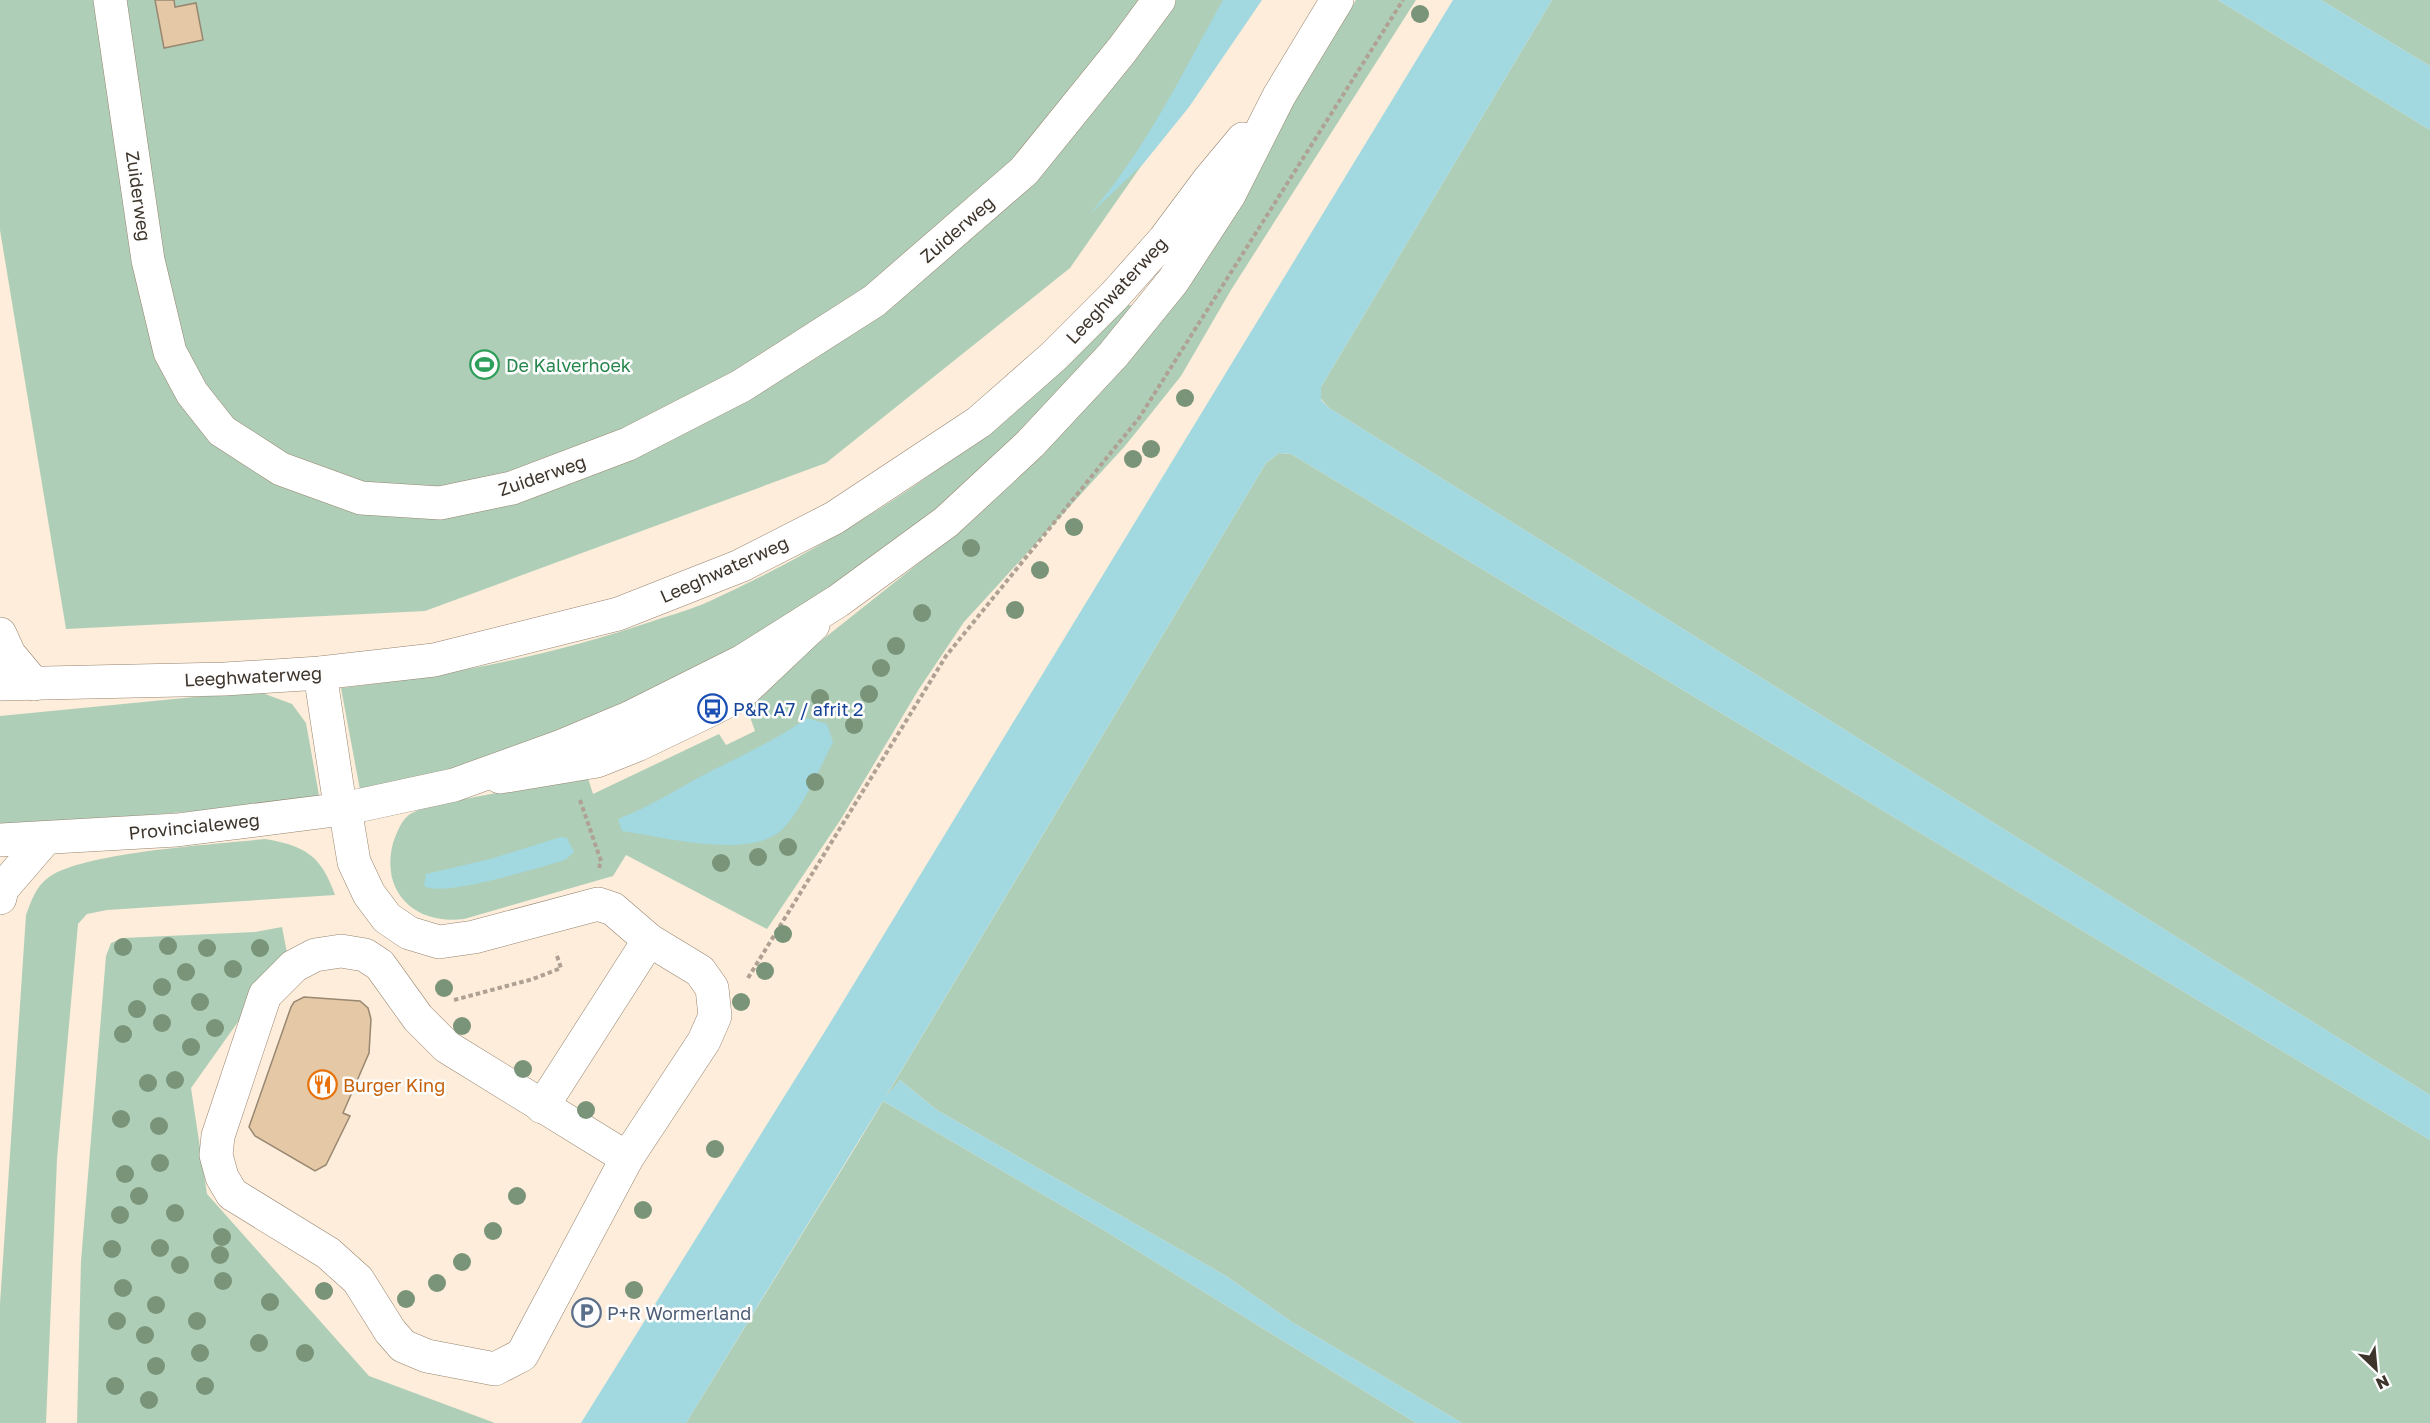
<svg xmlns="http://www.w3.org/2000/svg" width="2430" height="1423" viewBox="0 0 2430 1423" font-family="'Golos Text',sans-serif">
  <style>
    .green { fill: #afceb7 }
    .water { fill: #a2d8e0 }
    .building { fill: #e5c8a5; stroke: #988771; stroke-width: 1.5 }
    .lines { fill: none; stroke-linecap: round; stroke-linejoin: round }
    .minor-casing { stroke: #96846f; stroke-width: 34 }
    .major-casing { stroke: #96846f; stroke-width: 34 }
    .highway-casing { stroke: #96846f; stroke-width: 34 }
    .path { stroke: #afa294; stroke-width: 4; stroke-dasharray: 4.5 3; stroke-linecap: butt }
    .minor { stroke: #fff; stroke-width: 33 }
    .major { stroke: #fff; stroke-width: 33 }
    .highway { stroke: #fff; stroke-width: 33 }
    .tree { fill: #799478 }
    .labels { text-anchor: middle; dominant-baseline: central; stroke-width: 5; stroke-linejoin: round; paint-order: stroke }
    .street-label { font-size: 18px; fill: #3d352c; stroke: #fdfdfd }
    .leisure-label { font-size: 18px; fill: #27864d; stroke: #fdfdfd; text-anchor: start }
    .transit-label { font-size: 18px; fill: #164399; stroke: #fdfdfd; text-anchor: start }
    .food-label { font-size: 18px; fill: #c56008; stroke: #fdfdfd; text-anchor: start }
    .service-label { font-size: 18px; fill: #4e5e75; stroke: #fdfdfd; text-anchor: start }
  </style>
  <rect width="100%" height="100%" fill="#fdedda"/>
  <!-- green -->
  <g class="green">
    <polygon points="0,0 1257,0 1070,268 826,463 425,611 66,629 0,230"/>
    <path d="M1356,0h60l-185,290 -50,86 -56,70 -161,176 -45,67 -78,130 -74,110 -141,-74 -13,21 -149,43c-48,6 -84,-26 -71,-76 4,-11 9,-25 19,-30 19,-10 43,-12 63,-16 37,-7 75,-14 112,-22l6,19 126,-60 7,11 29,-14 -9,-25 47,-43 180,-143 51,-49 242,-324z"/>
    <polygon points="1552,0 2218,0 2430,130 2430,1095 1329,408 1321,399 1321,387"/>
    <polygon points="2321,0 2430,0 2430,66"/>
    <path d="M1128,304l5,3 -29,43 -158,153 -168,123 -116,62 -124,52 -110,36 -68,14 -19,-102c104,-12 209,-32 309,-66 20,-7 41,-12 60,-21 117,-53 225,-123 324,-206 33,-28 63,-61 94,-91z"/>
    <polygon points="1279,453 1291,454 2430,1140 2430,1423 1462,1423 1292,1322 1226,1276 937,1110 900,1080 883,1101 1102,1229 1416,1423 686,1423 855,1148 1266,463"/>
    <polygon points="257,691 292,704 306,723 320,801 0,827 0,716"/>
    <path d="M265,839c40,7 56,16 70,56l-228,15 -20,4 -9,10 -21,235 -11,264h-46v-119l26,-389c5,-14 10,-29 23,-38 35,-25 169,-33 216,-38z"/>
    <polygon points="282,927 287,953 191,1088 207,1194 369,1376 495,1423 77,1423 81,1261 106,956 111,943 123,938 255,932"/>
  </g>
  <!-- water -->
  <g class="water">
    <path d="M1223,0h39l-73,107 -46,57 -54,51c56,-64 93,-141 134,-215z"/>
    <polygon points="1453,0 1552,0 1321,387 1321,400 1329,408 2430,1095 2430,1140 1291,454 1279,453 1266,463 886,1096 900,1080 937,1110 1226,1276 1292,1322 1462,1423 1416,1423 1102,1229 883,1101 686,1423 581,1423 827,1028"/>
    <polygon points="2218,0 2321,0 2430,66 2430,130"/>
    <path d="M807,718l20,6 6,18c-11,22 -36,78 -55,91 -35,25 -115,4 -156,-2l-4,-12c33,-13 61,-31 91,-47 34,-17 67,-32 98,-54z"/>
    <path d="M561,837l6,1 7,14 -9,8c-23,7 -125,38 -141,26l2,-12 64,-15z"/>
  </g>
  <!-- building -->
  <g class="building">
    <polygon points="155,0 174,0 175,7 196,3 203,40 164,48"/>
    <polygon points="304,997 360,1001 368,1008 371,1019 369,1053 343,1113 350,1116 326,1165 315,1171 255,1136 249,1127 291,1007 294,1002"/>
  </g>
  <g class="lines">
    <defs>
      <g id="minor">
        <polyline points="110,0 148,260 170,352 192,393 222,431 281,469 361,498 440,503 512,488 628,444 741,386 874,301 1024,171 1122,50 1159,0"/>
        <polyline points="320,673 339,799 347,820 354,862 369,894 387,918 409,933 439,942 474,937 598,904 613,909 649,940 700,971 712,988 715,1016 704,1041 627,1158 522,1355 495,1369 427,1356 403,1346 390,1331 358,1280 328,1253 232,1194 222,1177 216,1155 218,1136 265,995 294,966 315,955 341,951 365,955 380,965 418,1018 447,1047 627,1158"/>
        <polyline points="500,777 597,761 637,745 712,709 739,695 813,625"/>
        <polyline points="542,1107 649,940"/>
      </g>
      <g id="major">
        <polyline points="0,684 225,679 320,673 434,660 618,614 740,566 834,518 979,422 1054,356 1114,296 1164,240 1208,181 1243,139"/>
        <polyline points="0,840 177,830 343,809 454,785 562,746 629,718 743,661 838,601 946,522 1030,444 1113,355 1173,281 1229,195 1279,96 1337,0"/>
      </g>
      <g id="highway">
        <polyline points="0,634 9,654 34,684"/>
        <polyline points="0,898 2,889 45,839"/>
      </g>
    </defs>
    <!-- minor casing -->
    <use href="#minor" class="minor-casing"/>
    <!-- major casing -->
    <use href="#major" class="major-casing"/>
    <!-- highway casing -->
    <use href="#highway" class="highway-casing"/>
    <!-- path -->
    <g class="path">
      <polyline points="580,800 601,861 599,868"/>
      <polyline points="748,978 946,656 1139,418 1403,0"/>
      <polyline points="454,1000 533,979 561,968 556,953"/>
    </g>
    <!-- minor -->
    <use href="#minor" class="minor"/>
    <!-- major -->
    <use href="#major" class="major"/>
    <!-- highway -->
    <use href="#highway" class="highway"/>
  </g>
  <!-- trees -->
  <g class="tree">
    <circle cx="1420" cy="14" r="9"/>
    <circle cx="1185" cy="398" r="9"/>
    <circle cx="1151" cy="449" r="9"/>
    <circle cx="1133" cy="459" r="9"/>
    <circle cx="1074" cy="527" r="9"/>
    <circle cx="971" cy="548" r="9"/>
    <circle cx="1040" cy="570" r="9"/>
    <circle cx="1015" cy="610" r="9"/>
    <circle cx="922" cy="613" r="9"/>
    <circle cx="896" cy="646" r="9"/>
    <circle cx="881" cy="668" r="9"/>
    <circle cx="869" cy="694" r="9"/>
    <circle cx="820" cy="698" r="9"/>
    <circle cx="854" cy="725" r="9"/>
    <circle cx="815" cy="782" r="9"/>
    <circle cx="788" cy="847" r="9"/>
    <circle cx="758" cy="857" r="9"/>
    <circle cx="721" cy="863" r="9"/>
    <circle cx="783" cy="934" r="9"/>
    <circle cx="168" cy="946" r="9"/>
    <circle cx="123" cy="947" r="9"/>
    <circle cx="207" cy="948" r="9"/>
    <circle cx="260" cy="948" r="9"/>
    <circle cx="233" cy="969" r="9"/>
    <circle cx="765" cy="971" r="9"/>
    <circle cx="186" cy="972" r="9"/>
    <circle cx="162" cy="987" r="9"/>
    <circle cx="444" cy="988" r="9"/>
    <circle cx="200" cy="1002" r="9"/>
    <circle cx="741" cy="1002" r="9"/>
    <circle cx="137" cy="1009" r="9"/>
    <circle cx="162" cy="1023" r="9"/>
    <circle cx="462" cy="1026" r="9"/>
    <circle cx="215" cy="1028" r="9"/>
    <circle cx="123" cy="1034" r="9"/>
    <circle cx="191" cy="1047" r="9"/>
    <circle cx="523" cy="1069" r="9"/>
    <circle cx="175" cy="1080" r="9"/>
    <circle cx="148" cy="1083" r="9"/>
    <circle cx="586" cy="1110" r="9"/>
    <circle cx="121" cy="1119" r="9"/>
    <circle cx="159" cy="1126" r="9"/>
    <circle cx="715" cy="1149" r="9"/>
    <circle cx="160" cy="1163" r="9"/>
    <circle cx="125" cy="1174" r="9"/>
    <circle cx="139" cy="1196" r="9"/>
    <circle cx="517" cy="1196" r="9"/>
    <circle cx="643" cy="1210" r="9"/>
    <circle cx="175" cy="1213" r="9"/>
    <circle cx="120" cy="1215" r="9"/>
    <circle cx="493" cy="1231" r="9"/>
    <circle cx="222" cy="1237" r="9"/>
    <circle cx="160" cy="1248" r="9"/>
    <circle cx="112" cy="1249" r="9"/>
    <circle cx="220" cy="1255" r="9"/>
    <circle cx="462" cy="1262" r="9"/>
    <circle cx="180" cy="1265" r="9"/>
    <circle cx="223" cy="1281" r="9"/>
    <circle cx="437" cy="1283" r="9"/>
    <circle cx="123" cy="1288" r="9"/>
    <circle cx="634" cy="1290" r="9"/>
    <circle cx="324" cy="1291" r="9"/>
    <circle cx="406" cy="1299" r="9"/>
    <circle cx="270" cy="1302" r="9"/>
    <circle cx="156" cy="1305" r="9"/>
    <circle cx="117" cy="1321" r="9"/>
    <circle cx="197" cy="1321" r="9"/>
    <circle cx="145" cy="1335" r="9"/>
    <circle cx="259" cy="1343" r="9"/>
    <circle cx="200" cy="1353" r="9"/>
    <circle cx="305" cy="1353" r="9"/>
    <circle cx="156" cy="1366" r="9"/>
    <circle cx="115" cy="1386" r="9"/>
    <circle cx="205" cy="1386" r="9"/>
    <circle cx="149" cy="1400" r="9"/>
  </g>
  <!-- icons -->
  <defs>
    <symbol id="stadium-ring" viewBox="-11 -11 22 22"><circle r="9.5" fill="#fdfdfd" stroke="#2e9e5b" stroke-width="1.5"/><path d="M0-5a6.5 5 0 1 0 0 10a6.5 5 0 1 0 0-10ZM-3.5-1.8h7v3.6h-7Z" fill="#2e9e5b"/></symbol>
    <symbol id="bus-ring" viewBox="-11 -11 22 22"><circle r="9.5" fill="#fdfdfd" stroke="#1a4fb4" stroke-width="1.5"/><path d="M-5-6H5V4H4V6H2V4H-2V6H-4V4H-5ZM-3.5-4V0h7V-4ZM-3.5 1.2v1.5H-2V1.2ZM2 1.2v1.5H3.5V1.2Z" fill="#1a4fb4"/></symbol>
    <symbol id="restaurant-ring" viewBox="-11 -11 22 22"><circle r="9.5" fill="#fdfdfd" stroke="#e8710a" stroke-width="1.5"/><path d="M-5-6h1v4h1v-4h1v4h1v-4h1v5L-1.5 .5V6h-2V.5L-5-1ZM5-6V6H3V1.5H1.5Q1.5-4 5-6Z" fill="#e8710a"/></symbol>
    <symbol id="parking-ring" viewBox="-11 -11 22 22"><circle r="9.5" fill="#fdfdfd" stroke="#5c6f8a" stroke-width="1.5"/><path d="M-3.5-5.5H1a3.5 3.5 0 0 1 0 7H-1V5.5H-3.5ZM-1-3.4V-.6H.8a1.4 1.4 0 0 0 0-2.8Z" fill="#5c6f8a"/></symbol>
  </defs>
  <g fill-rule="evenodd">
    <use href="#stadium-ring" x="468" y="348" width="33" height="33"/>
    <use href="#bus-ring" x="696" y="692" width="33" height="33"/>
    <use href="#restaurant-ring" x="306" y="1068" width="33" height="33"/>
    <use href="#parking-ring" x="570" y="1296" width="33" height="33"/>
  </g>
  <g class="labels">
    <!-- street labels -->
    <g class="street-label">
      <text transform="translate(139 196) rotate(82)">Zuiderweg</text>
      <text transform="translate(957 229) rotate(-41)">Zuiderweg</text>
      <text transform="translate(1116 290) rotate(-47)">Leeghwaterweg</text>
      <text transform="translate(542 475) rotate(-19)">Zuiderweg</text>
      <text transform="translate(724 569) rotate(-24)">Leeghwaterweg</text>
      <text transform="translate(253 676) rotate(-3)">Leeghwaterweg</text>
      <text transform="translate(194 826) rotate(-6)">Provincialeweg</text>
    </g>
    <!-- leisure labels -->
    <g class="leisure-label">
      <text x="506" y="365">De Kalverhoek</text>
    </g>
    <!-- transit labels -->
    <g class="transit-label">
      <text x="733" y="709">P&amp;R A7 / afrit 2</text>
    </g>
    <!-- food labels -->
    <g class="food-label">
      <text x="343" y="1085">Burger King</text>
    </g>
    <!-- service labels -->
    <g class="service-label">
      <text x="607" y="1313">P+R Wormerland</text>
    </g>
  </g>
  <!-- north arrow -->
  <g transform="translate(2376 1369) rotate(154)" stroke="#fdfdfd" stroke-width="4.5" paint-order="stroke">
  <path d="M0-4.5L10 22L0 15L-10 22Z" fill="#3d352c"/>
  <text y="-9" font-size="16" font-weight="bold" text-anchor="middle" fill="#3d352c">N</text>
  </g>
</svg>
